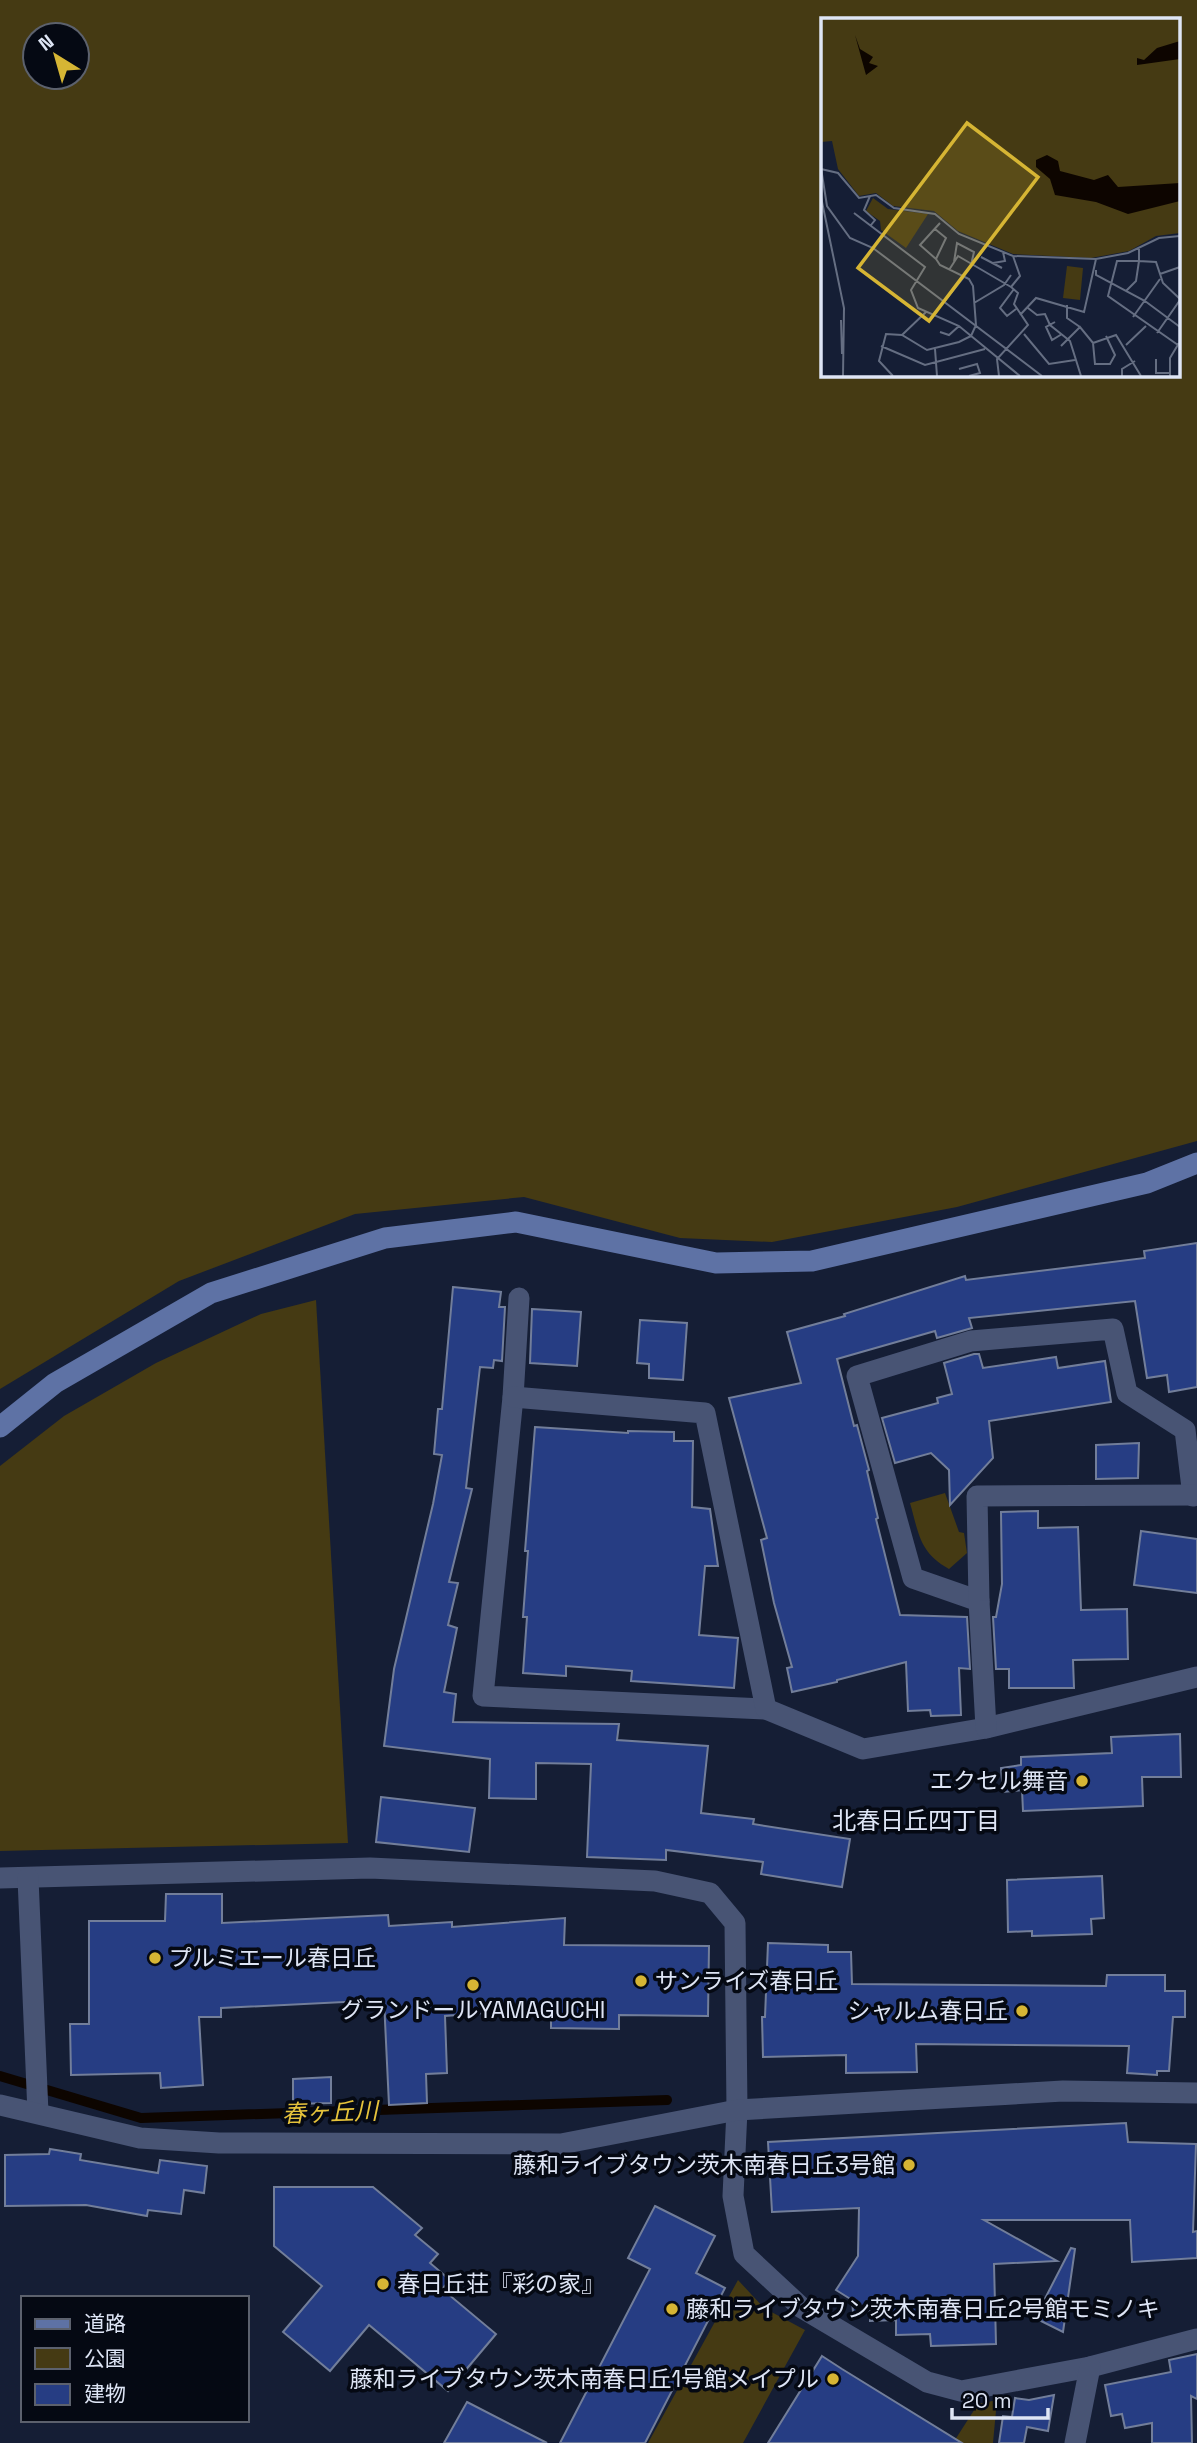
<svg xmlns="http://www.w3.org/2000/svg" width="1197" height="2443" viewBox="0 0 1197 2443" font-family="'Space Grotesk','Noto Sans JP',sans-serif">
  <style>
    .green { fill: #453a13; fill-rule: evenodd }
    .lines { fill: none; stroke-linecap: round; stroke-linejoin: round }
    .stream { stroke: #0d0500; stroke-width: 10 }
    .building { fill: #263d83; stroke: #727e9a; stroke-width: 2 }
    .street { stroke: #485474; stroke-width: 21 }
    .secondary { stroke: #5e72a5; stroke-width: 21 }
    .poi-dot { fill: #d6b534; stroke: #050913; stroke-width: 2.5 }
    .labels { text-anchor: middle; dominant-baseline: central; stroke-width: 7; stroke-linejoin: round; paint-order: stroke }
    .poi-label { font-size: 23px; fill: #dee5f5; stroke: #050913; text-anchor: end }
    .neighbourhood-label { font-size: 24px; fill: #dee5f5; stroke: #050913 }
    .water-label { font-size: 24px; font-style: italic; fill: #e6c33b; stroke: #050913 }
    .inset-road { fill: none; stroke: #656e82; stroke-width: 2 }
    .view { fill: #d6b534; fill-opacity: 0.15; stroke: #d6b534; stroke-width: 3.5 }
    .inset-edge { fill: none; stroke: #dee5f5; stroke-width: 3.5 }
  </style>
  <rect width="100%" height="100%" fill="#151e35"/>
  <!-- green -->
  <g class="green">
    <path d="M0,0h1197v1141l-240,66 -185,35 -92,-4 -156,-41 -169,17 -176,67 -179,108zM1178,19v355h-356v-355zM77,35v42h-42v-42z"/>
    <polygon points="316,1300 348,1843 0,1851 0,1466 64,1416 156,1363 261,1314"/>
    <path d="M945,1493l14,39 5,1 3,20 -18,16c-30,-17 -30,-35 -39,-66z"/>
    <polygon points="738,2280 764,2308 805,2330 743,2443 648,2443"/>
    <polygon points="997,2400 993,2443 953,2443 978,2404"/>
  </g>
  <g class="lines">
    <!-- stream -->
    <polyline class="stream" points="0,2076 141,2118 667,2100"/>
  </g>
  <!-- building -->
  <g class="building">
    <polygon points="1197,1243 1197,1387 1169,1392 1167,1375 1147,1378 1135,1301 969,1318 972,1328 937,1338 935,1331 837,1359 854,1426 857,1425 869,1470 867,1471 878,1518 876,1519 900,1615 967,1617 970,1669 959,1668 961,1715 931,1716 930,1710 908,1711 906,1662 837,1680 837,1682 792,1692 787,1668 792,1667 774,1603 761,1540 767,1538 729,1398 801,1383 787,1332 845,1316 844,1314 965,1276 966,1280 1145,1258 1144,1251"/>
    <polygon points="453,1287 501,1292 499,1307 505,1307 502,1361 494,1360 493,1368 480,1367 466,1488 472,1489 449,1582 458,1583 448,1625 457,1628 444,1692 456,1694 453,1722 619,1724 617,1740 708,1746 701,1813 754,1819 753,1824 850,1839 842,1887 761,1874 763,1862 666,1850 666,1860 587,1857 591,1764 536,1763 536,1799 489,1798 490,1759 384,1746 394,1669 433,1504 442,1455 434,1454 438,1409 442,1409"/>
    <polygon points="532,1309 581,1312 577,1366 530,1363"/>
    <polygon points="640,1320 687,1323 683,1380 649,1378 649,1364 637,1363"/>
    <polygon points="974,1354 979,1354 983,1368 1056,1357 1058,1368 1105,1361 1111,1402 989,1421 993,1458 950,1505 949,1470 931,1453 895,1463 882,1418 938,1403 937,1398 952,1394 944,1363"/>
    <polygon points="535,1427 628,1433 628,1431 674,1432 674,1441 693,1441 692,1507 710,1509 718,1566 705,1566 699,1635 738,1638 734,1688 631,1681 632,1671 566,1666 566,1676 523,1673 527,1617 523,1617 528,1551 525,1551"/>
    <polygon points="1139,1443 1138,1478 1096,1479 1096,1445"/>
    <polygon points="1038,1511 1038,1528 1078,1527 1081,1610 1127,1609 1128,1659 1073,1660 1074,1688 1009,1688 1009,1669 996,1669 993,1617 996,1617 1002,1584 1001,1512"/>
    <polygon points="1141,1531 1197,1539 1197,1593 1134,1585"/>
    <polygon points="1180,1734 1181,1777 1142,1777 1143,1806 1023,1811 1022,1790 1003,1792 1001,1768 1021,1765 1021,1757 1112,1753 1111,1737"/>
    <polygon points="381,1797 475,1808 469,1852 376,1842"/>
    <polygon points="1102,1876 1104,1918 1091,1919 1092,1934 1032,1936 1032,1931 1008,1932 1007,1880"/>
    <polygon points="166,1894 222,1894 222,1923 388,1915 389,1926 452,1922 452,1927 565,1918 564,1945 709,1946 708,2016 619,2015 619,2029 551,2028 551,2008 445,2016 447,2073 426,2074 427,2103 389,2105 384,2000 221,2008 221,2017 199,2017 203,2085 161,2088 160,2073 71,2075 70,2024 89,2024 89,1921 165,1921"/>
    <polygon points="768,1943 828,1945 828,1952 851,1952 852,1984 1106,1986 1107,1975 1165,1975 1165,1991 1185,1991 1185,2017 1173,2017 1169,2071 1157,2071 1157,2075 1127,2073 1129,2046 916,2044 917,2072 846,2073 846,2055 763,2057 762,2017 765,2017"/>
    <polygon points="331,2077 331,2103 293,2104 293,2079"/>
    <polygon points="1126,2123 1128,2142 1196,2144 1193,2232 1197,2231 1197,2258 1132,2262 1130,2220 984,2220 1057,2261 994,2264 996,2344 931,2346 930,2334 896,2335 896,2320 870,2321 870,2311 853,2312 852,2300 836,2290 858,2256 859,2208 772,2212 768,2142"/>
    <polygon points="50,2149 81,2154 80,2160 158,2173 160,2160 207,2166 204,2193 184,2190 181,2214 148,2210 147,2216 86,2205 5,2206 5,2155 49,2154"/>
    <polygon points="274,2187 373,2187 422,2228 415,2235 438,2254 430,2263 450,2280 442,2289 496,2334 448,2391 369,2325 330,2371 283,2332 322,2286 274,2246"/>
    <polygon points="655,2206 715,2236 696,2273 725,2288 645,2443 560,2443 650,2269 628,2258"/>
    <polygon points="1071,2248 1075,2249 1063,2332 1035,2318"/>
    <polygon points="1197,2354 1197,2399 1191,2396 1192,2443 1152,2443 1152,2423 1125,2428 1122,2414 1111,2416 1105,2385 1171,2372 1169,2360"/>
    <polygon points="822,2356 842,2369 962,2443 768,2443"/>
    <polygon points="1054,2395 1048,2431 1027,2427 1024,2443 999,2443 1003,2416 1012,2417 1015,2398 1029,2400"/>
    <polygon points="467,2402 547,2443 444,2443"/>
  </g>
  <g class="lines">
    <!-- street -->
    <g class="street">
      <polyline points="519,1298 513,1397 483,1696 766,1709"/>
      <polyline points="513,1397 705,1413 766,1709 863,1749 986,1728 1197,1677"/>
      <polyline points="979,1601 913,1578 857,1376 971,1341 1113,1329 1127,1393 1185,1430 1193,1496"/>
      <polyline points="986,1728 979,1601 977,1496 1197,1495"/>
      <polyline points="0,1878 370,1868 655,1881 710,1893 735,1923 737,2110 733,2196 744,2254 802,2308 927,2382 961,2391 1090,2367 1197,2339"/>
      <polyline points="28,1878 38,2113"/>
      <polyline points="0,2105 140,2138 219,2143 561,2144 737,2110 1063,2091 1197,2093"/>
      <polyline points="1075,2443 1090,2367"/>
    </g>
    <!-- secondary -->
    <polyline class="secondary" points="0,1427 55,1383 211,1293 385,1238 516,1222 716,1263 812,1261 1147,1183 1197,1163"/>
  </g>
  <!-- markers -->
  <g class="poi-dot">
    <circle cx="1082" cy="1781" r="7"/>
    <circle cx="155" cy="1958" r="7"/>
    <circle cx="641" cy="1981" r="7"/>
    <circle cx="473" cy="1985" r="7"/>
    <circle cx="1022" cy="2011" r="7"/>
    <circle cx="909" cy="2165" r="7"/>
    <circle cx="383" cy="2284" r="7"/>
    <circle cx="672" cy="2309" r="7"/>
    <circle cx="833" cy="2379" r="7"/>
  </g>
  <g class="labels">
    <!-- poi labels -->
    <g class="poi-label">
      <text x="1068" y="1781">エクセル舞音</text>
      <text x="169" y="1958" text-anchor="start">プルミエール春日丘</text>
      <text x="655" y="1981" text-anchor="start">サンライズ春日丘</text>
      <text x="473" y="2010" text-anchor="middle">グランドールYAMAGUCHI</text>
      <text x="1008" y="2011">シャルム春日丘</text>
      <text x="895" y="2165">藤和ライブタウン茨木南春日丘3号館</text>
      <text x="397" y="2284" text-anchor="start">春日丘荘『彩の家』</text>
      <text x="686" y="2309" text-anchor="start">藤和ライブタウン茨木南春日丘2号館モミノキ</text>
      <text x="819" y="2379">藤和ライブタウン茨木南春日丘1号館メイプル</text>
    </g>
    <!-- neighbourhood labels -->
    <g class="neighbourhood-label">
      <text x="916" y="1820">北春日丘四丁目</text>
    </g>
    <!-- water labels -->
    <g class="water-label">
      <text transform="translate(330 2112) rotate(-2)">春ヶ丘川</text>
    </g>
  </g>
  <!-- overview -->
  <g transform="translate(821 18)">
    <rect width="359" height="359" fill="#151e35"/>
    <path d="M0,1h359v214l-24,3 -27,15 -38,7 -78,-4 -55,-23 -24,-20 -41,-5 -17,-13 -17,3 -21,-27 -6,-28 -11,1zM52,180l15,11 40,5 -22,34 -25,-18 -1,-9 -14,-10zM246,248l16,2 -3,32 -17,-2z" fill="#453a13"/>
    <path d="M34,17l5,14 13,8 -4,6 9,3 -12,9zM359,23v18l-43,6v-7l7,2 13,-12zM226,137l11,6 2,10 34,9 14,-5 10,12 62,-4v18l-52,13 -32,-12 -41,-7 -5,-16 -14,-12v-7z" fill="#0d0500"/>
    <path class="inset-road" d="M0,150l6,38 23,32 23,10 169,128M0,151l17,4 21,25 17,-3 18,13 41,6 24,20 54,22 83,3 32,-6 31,-15 21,-2M49,178l-6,14 11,10 -4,5M0,179l23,111 -1,68M33,195l71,54 -14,23 7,18 41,18 61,50M318,229v14l17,1 7,21 17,16M160,239l21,11M115,241l-16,-14 20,-22M133,244l3,-19 17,9 -3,13M172,245l12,-2 -2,-9M128,252l9,-14 53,31M275,252v5l49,26 35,26M339,256l20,-7M193,271l-14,19 7,8 9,-7M305,273l10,-10 3,-20h-22l-9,35 70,49M123,284l20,-25M153,285l30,-18 7,-10M246,287v13l13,9M207,290l9,7 8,-1 5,11 20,16 11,35M199,297l16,-17 48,14 12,-53M312,299l27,-38M20,302l1,34M234,304l-9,5 6,13 10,-6M119,314l9,3 10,-9M336,315l23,-33M203,316l25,30 26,-4M81,317l24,-23M272,325l2,21h15l5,-9 -9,-19M305,327l20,-19M60,328l44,19 60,-16M240,328l19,-19 13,16 23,-8 25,41M114,331l2,27M335,341v14h14M138,351l18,-5 3,9 -11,3M72,358l-14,-15 7,-27 16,1 25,15 32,-8 12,-6 5,-11 -3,-39 -4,-7 -29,-14 -4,-6 10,-21 -11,-9M178,358l-2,-17 31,-34 -14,-21 4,-11 -7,-6 9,-11 -7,-20M301,358v-7l13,-8M349,358v-18l9,-15"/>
    <path class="view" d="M146,105l71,54 -109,144 -71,-53z"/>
    <rect width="359" height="359" class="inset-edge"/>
  </g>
  <!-- legend -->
  <rect x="21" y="2296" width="228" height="126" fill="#050913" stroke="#5c616d" stroke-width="2"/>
  <rect x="35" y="2319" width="35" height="10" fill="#5e72a5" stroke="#5c616d" stroke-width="2"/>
  <text x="84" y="2331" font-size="21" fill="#dee5f5">道路</text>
  <rect x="35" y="2348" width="35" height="21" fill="#453a13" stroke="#5c616d" stroke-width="2"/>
  <text x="84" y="2366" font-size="21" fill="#dee5f5">公園</text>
  <rect x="35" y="2384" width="35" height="21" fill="#263d83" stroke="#5c616d" stroke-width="2"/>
  <text x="84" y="2401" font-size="21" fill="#dee5f5">建物</text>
  <!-- north arrow -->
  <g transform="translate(56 56) rotate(323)"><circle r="33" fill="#050913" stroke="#5c616d" stroke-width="2"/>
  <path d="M0-5L12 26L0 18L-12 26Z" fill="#d6b534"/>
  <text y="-10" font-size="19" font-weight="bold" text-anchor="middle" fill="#dee5f5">N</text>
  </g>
  <!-- scale -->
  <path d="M952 2408v10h96v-10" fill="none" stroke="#dee5f5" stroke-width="3.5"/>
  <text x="962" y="2408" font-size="21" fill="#dee5f5" stroke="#050913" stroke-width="5" paint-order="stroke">20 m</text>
</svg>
